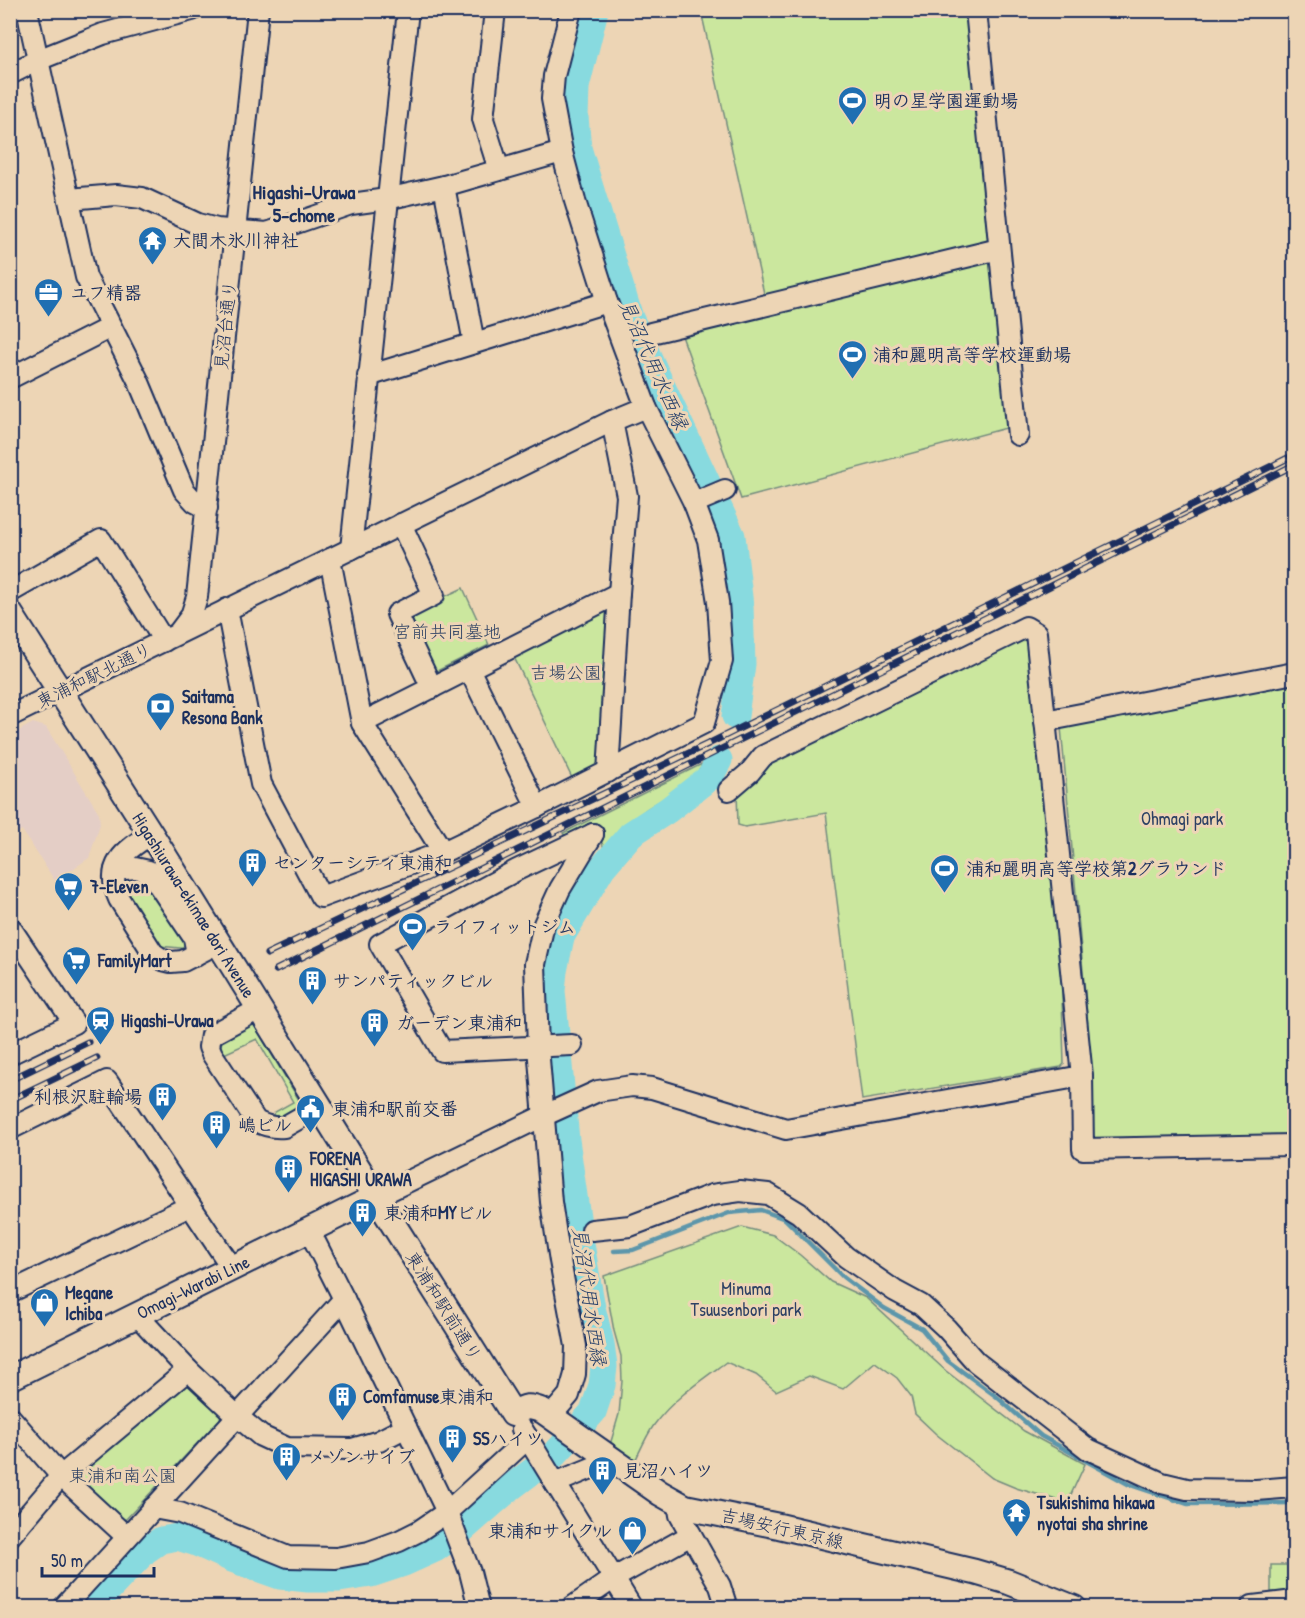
<svg xmlns="http://www.w3.org/2000/svg" width="1305" height="1618" viewBox="0 0 1305 1618" font-family="'Patrick Hand','Klee One',sans-serif">
  <style>
    .built { fill: #e4cec6 }
    .green { fill: #cbe79e; stroke: #738b7e; stroke-width: 1.5 }
    .lines { fill: none; stroke-linecap: round; stroke-linejoin: round }
    .stream { stroke: #5c96ab; stroke-width: 4.5 }
    .river { stroke: #88dadf; stroke-width: 27 }
    .minor-casing { stroke: #1b2f5e; stroke-width: 24 }
    .major-casing { stroke: #1b2f5e; stroke-width: 28 }
    .minor { stroke: #edd5b5; stroke-width: 20 }
    .major { stroke: #edd5b5; stroke-width: 24 }
    .rail-casing { stroke: #1b2f5e; stroke-width: 7 }
    .rail { stroke: #edd5b5; stroke-width: 4.5; stroke-dasharray: 14; stroke-linecap: butt }
    .labels { text-anchor: middle; dominant-baseline: central; stroke-width: 6; stroke-linejoin: round; paint-order: stroke }
    .poi-label { font-size: 18px; font-weight: bold; fill: #1b2f5e; stroke: #edd5b5; text-anchor: start }
    .street-label { font-size: 18px; fill: #1b2f5e; stroke: #edd5b5 }
    .park-label { font-size: 18px; fill: #2d4164; stroke: #edd5b5 }
    .neighbourhood-label { font-size: 20px; font-weight: bold; fill: #1b2f5e; stroke: #edd5b5 }
    .water-label { font-size: 20px; font-style: italic; fill: #26406b; stroke: #edd5b5 }
  </style>
  <rect width="100%" height="100%" fill="#edd5b5"/>
  <filter id="ink" filterUnits="userSpaceOnUse"><feTurbulence type="fractalNoise" baseFrequency=".0167" numOctaves="2"/><feDisplacementMap in="SourceGraphic" scale="12" xChannelSelector="R" yChannelSelector="G"/><feConvolveMatrix kernelMatrix="1 2 1 2 8 2 1 2 1" color-interpolation-filters="sRGB"/></filter>
  <g filter="url(#ink)">
    <!-- built -->
    <polygon class="built" points="33,723 46,727 99,813 100,824 89,858 55,881 22,830 11,837 11,735"/>
    <!-- green -->
    <g class="green">
      <polygon points="701,11 968,11 993,242 765,298"/>
      <polygon points="994,258 1010,427 741,499 681,333"/>
      <polygon points="463,588 489,645 435,672 407,614"/>
      <polygon points="605,606 612,613 598,767 572,778 512,653"/>
      <polygon points="1023,636 1028,638 1061,962 1064,1064 1061,1067 862,1100 826,813 745,827 738,825 737,791 773,758"/>
      <polygon points="1294,680 1294,1136 1092,1141 1091,1060 1061,727"/>
      <path d="M702,764c-3,17 -42,36 -57,46 -15,11 -30,24 -41,38l-9,-22 -28,13 -4,-6z"/>
      <polygon points="137,876 153,883 191,949 159,946 129,894 125,882 130,877"/>
      <polygon points="253,1023 305,1110 288,1121 272,1116 275,1112 293,1102 257,1039 224,1054 220,1054 222,1039"/>
      <path d="M742,1227l31,8 27,20 31,27 35,16 80,73 78,60 61,33 -18,39 -51,-15 -24,-10 -56,-44 -21,-20 -4,-18 -14,-18 -22,-16 -32,27 -34,-13 -33,15 -20,-16 -30,-13c-26,19 -53,37 -72,63 -8,11 -14,26 -20,38l-24,-18 9,-31 3,-33 -1,-25 -7,-25 -10,-55z"/>
      <polygon points="189,1382 221,1411 220,1419 126,1519 120,1520 74,1478 74,1472 183,1383"/>
      <polygon points="1271,1565 1290,1565 1290,1591 1271,1592"/>
    </g>
    <g class="lines">
      <!-- stream -->
      <polyline class="stream" points="614,1251 633,1250 729,1213 761,1210 785,1219 843,1277 884,1308 922,1329 948,1361 997,1397 1041,1436 1128,1484 1188,1504 1294,1503"/>
      <!-- river -->
      <g class="river">
        <polyline points="595,10 576,87 575,117 578,148 630,318 732,536 740,606 742,664 735,716"/>
        <polyline points="91,1608 145,1551 161,1540 178,1537 194,1542 232,1559 280,1576 308,1579 339,1579 371,1574 404,1563 435,1549 463,1529 510,1488 555,1454 593,1412 602,1385 604,1366 601,1344 592,1308 580,1238 566,1140 552,991 554,971 561,937 602,868 631,834 668,810 710,777 719,760"/>
      </g>
      <defs>
        <g id="minor">
          <polyline points="27,10 86,277 138,380 184,490 195,502 207,508"/>
          <polyline points="495,10 483,119 499,170"/>
          <polyline points="976,10 1018,435"/>
          <polyline points="10,74 38,60 103,34 192,10"/>
          <polyline points="444,186 474,343"/>
          <polyline points="69,199 116,195 142,198 198,224 217,229 267,233 351,204 387,199 444,186 562,152"/>
          <polyline points="651,333 999,249"/>
          <polyline points="368,376 607,302"/>
          <polyline points="10,378 111,327"/>
          <polyline points="694,503 725,490"/>
          <polyline points="401,524 434,595 397,614 432,688"/>
          <polyline points="351,549 408,10"/>
          <polyline points="330,559 362,723 443,852"/>
          <polyline points="10,592 101,540 164,641"/>
          <polyline points="227,609 261,784 321,897 443,852 537,807 704,723 722,661 718,602 708,540 694,503 646,407 607,302 575,201 562,152 552,99 554,76 571,10"/>
          <polyline points="179,632 191,616 197,597 258,10"/>
          <polyline points="469,669 537,807"/>
          <polyline points="10,716 612,421 646,407"/>
          <polyline points="1045,721 1294,673"/>
          <polyline points="362,723 619,593"/>
          <polyline points="608,772 619,593 627,496 612,421"/>
          <polyline points="729,790 750,772 763,756 1026,627 1036,633 1082,1076 1083,1149 1294,1145"/>
          <path d="M151,834c-27,17 -47,31 -32,65l34,54 10,7 8,2 12,-1 35,-18"/>
          <polyline points="115,870 135,868 149,871 194,938 196,949 194,956"/>
          <polyline points="10,927 74,1023 10,1054"/>
          <path d="M259,1009l-48,26 -2,12 3,7 44,67c9,5 18,7 28,6l35,-20"/>
          <polyline points="572,1045 442,1051 380,944 517,870 593,834"/>
          <polyline points="10,1129 107,1081 232,1268"/>
          <polyline points="376,1197 543,1116 598,1091 632,1086 652,1088 786,1129 1082,1076"/>
          <polyline points="309,1230 344,1299 447,1512 470,1572 479,1608"/>
          <polyline points="592,1230 630,1226 712,1195 740,1191 768,1194 799,1213 846,1257 895,1291 921,1305 946,1328 976,1362 1088,1449 1162,1483 1187,1489 1256,1490 1294,1487"/>
          <polyline points="10,1292 190,1206"/>
          <polyline points="137,1315 188,1370 237,1416 261,1436 287,1448 352,1449 379,1441 406,1427"/>
          <polyline points="551,1416 569,1395 575,1374 576,1346 560,1261 551,1202 538,1047 535,964 544,924 560,889 593,834"/>
          <polyline points="10,1417 61,1476 127,1537"/>
          <polyline points="522,1429 632,1608"/>
          <polyline points="555,1483 611,1460"/>
          <polyline points="678,1503 680,1515 720,1586 727,1608"/>
          <polyline points="153,1508 180,1513 288,1557 336,1558 369,1552 399,1541 419,1531 447,1512 528,1438"/>
          <polyline points="10,1536 61,1476 188,1370"/>
          <polyline points="63,1608 344,1299"/>
          <polyline points="571,1608 614,1578 691,1535"/>
        </g>
        <g id="major">
          <path d="M10,613l141,221 225,363 137,217c12,-8 16,-9 30,-3l117,82 25,14 94,19 196,46 34,10 65,26"/>
          <polyline points="10,1378 376,1197"/>
          <polyline points="1253,1608 1294,1603"/>
        </g>
      </defs>
      <!-- minor casing -->
      <use href="#minor" class="minor-casing"/>
      <!-- major casing -->
      <use href="#major" class="major-casing"/>
      <!-- minor -->
      <use href="#minor" class="minor"/>
      <!-- major -->
      <use href="#major" class="major"/>
      <defs>
        <g id="rail">
          <polyline points="267,954 710,743 1294,455"/>
          <polyline points="276,970 1294,465"/>
          <polyline points="10,1080 88,1042"/>
          <polyline points="10,1100 97,1058"/>
        </g>
      </defs>
      <!-- rail casing -->
      <use href="#rail" class="rail-casing"/>
      <!-- rail -->
      <use href="#rail" class="rail"/>
    </g>
  </g>
  <!-- icons -->
  <defs>
    <symbol id="stadium-pin" viewBox="-11 -11 22 30"><path d="M0 17L-7.5 6A9.5 9.5 0 1 1 7.5 6Z" fill="#1f6fb2" stroke="#edd5b5"/><path d="M0-5a6.5 5 0 1 0 0 10a6.5 5 0 1 0 0-10ZM-3.5-1.8h7v3.6h-7Z" fill="#fff"/></symbol>
    <symbol id="temple-pin" viewBox="-11 -11 22 30"><path d="M0 17L-7.5 6A9.5 9.5 0 1 1 7.5 6Z" fill="#1f6fb2" stroke="#edd5b5"/><path d="M0-6L5-2H3V0L6.5 2.5H4V6H1.5V3h-3V6H-4V2.5H-6.5L-3 0V-2H-5Z" fill="#fff"/></symbol>
    <symbol id="office-pin" viewBox="-11 -11 22 30"><path d="M0 17L-7.5 6A9.5 9.5 0 1 1 7.5 6Z" fill="#1f6fb2" stroke="#edd5b5"/><path d="M-6-3h4V-5.5h4V-3h4V5H-6ZM-1-4.5V-3h2v-1.5ZM-6 0V1H6V0Z" fill="#fff"/></symbol>
    <symbol id="bank-pin" viewBox="-11 -11 22 30"><path d="M0 17L-7.5 6A9.5 9.5 0 1 1 7.5 6Z" fill="#1f6fb2" stroke="#edd5b5"/><path d="M-6-4H6V4H-6ZM0-2.3a2.3 2.3 0 1 0 0 4.6a2.3 2.3 0 1 0 0-4.6Z" fill="#fff"/></symbol>
    <symbol id="building-pin" viewBox="-11 -11 22 30"><path d="M0 17L-7.5 6A9.5 9.5 0 1 1 7.5 6Z" fill="#1f6fb2" stroke="#edd5b5"/><path d="M-4-6H4V6H1V3H-1V6H-4ZM-2.5-4.3h1.7v1.8h-1.7ZM.8-4.3h1.7v1.8H.8ZM-2.5-1h1.7V.8h-1.7ZM.8-1h1.7V.8H.8Z" fill="#fff"/></symbol>
    <symbol id="supermarket-pin" viewBox="-11 -11 22 30"><path d="M0 17L-7.5 6A9.5 9.5 0 1 1 7.5 6Z" fill="#1f6fb2" stroke="#edd5b5"/><path d="M-6-5.5h2.5l.6 2H6L4.5 2H-2.5L-4.4-4H-6ZM-1.5 3.2a1.3 1.3 0 1 0 .1 0ZM3 3.2a1.3 1.3 0 1 0 .1 0Z" fill="#fff"/></symbol>
    <symbol id="station-pin" viewBox="-11 -11 22 30"><path d="M0 17L-7.5 6A9.5 9.5 0 1 1 7.5 6Z" fill="#1f6fb2" stroke="#edd5b5"/><path d="M-3-6H3Q5-6 5-4V2Q5 4 3 4L4.5 6H3L1.5 4h-3L-3 6H-4.5L-3 4Q-5 4-5 2V-4Q-5-6-3-6ZM-3.5-4v3h7v-3ZM-3.5 1v1.5H-2V1ZM2 1v1.5H3.5V1Z" fill="#fff"/></symbol>
    <symbol id="civic-pin" viewBox="-11 -11 22 30"><path d="M0 17L-7.5 6A9.5 9.5 0 1 1 7.5 6Z" fill="#1f6fb2" stroke="#edd5b5"/><path d="M-.6-6.5H3V-4.5H.6V-3L4-1V1h2V6H-6V1h2V-1L-.6-3ZM-1.2 2.5V6h2.4V2.5Z" fill="#fff"/></symbol>
    <symbol id="shop-pin" viewBox="-11 -11 22 30"><path d="M0 17L-7.5 6A9.5 9.5 0 1 1 7.5 6Z" fill="#1f6fb2" stroke="#edd5b5"/><path d="M-5-2.5h2.3a2.7 3.5 0 0 1 5.4 0H5L5.5 6h-11ZM-1.5-2.5h3a1.5 2.3 0 0 0-3 0Z" fill="#fff"/></symbol>
  </defs>
  <g fill-rule="evenodd">
    <use href="#stadium-pin" x="836" y="84" width="33" height="45"/>
    <use href="#temple-pin" x="136" y="224" width="33" height="45"/>
    <use href="#office-pin" x="32" y="276" width="33" height="45"/>
    <use href="#stadium-pin" x="836" y="338" width="33" height="45"/>
    <use href="#bank-pin" x="144" y="690" width="33" height="45"/>
    <use href="#building-pin" x="236" y="846" width="33" height="45"/>
    <use href="#stadium-pin" x="928" y="852" width="33" height="45"/>
    <use href="#supermarket-pin" x="52" y="870" width="33" height="45"/>
    <use href="#stadium-pin" x="396" y="910" width="33" height="45"/>
    <use href="#supermarket-pin" x="60" y="944" width="33" height="45"/>
    <use href="#building-pin" x="296" y="964" width="33" height="45"/>
    <use href="#station-pin" x="84" y="1004" width="33" height="45"/>
    <use href="#building-pin" x="358" y="1006" width="33" height="45"/>
    <use href="#building-pin" x="146" y="1080" width="33" height="45"/>
    <use href="#civic-pin" x="294" y="1092" width="33" height="45"/>
    <use href="#building-pin" x="200" y="1108" width="33" height="45"/>
    <use href="#building-pin" x="272" y="1152" width="33" height="45"/>
    <use href="#building-pin" x="346" y="1196" width="33" height="45"/>
    <use href="#shop-pin" x="28" y="1286" width="33" height="45"/>
    <use href="#building-pin" x="326" y="1380" width="33" height="45"/>
    <use href="#building-pin" x="436" y="1422" width="33" height="45"/>
    <use href="#building-pin" x="270" y="1440" width="33" height="45"/>
    <use href="#building-pin" x="586" y="1454" width="33" height="45"/>
    <use href="#temple-pin" x="1000" y="1496" width="33" height="45"/>
    <use href="#shop-pin" x="616" y="1514" width="33" height="45"/>
  </g>
  <g class="labels">
    <!-- poi labels -->
    <g class="poi-label">
      <text x="874" y="100">明の星学園運動場</text>
      <text x="173" y="240">大間木氷川神社</text>
      <text x="70" y="292">ユフ精器</text>
      <text x="873" y="354">浦和麗明高等学校運動場</text>
      <text x="182" y="696">Saitama<tspan x="182" dy="21">Resona Bank</tspan></text>
      <text x="273" y="862">センターシティ東浦和</text>
      <text x="966" y="868">浦和麗明高等学校第2グラウンド</text>
      <text x="90" y="886">7-Eleven</text>
      <text x="434" y="926">ライフィットジム</text>
      <text x="98" y="960">FamilyMart</text>
      <text x="333" y="980">サンパティックビル</text>
      <text x="121" y="1020">Higashi-Urawa</text>
      <text x="396" y="1022">ガーデン東浦和</text>
      <text x="142" y="1096" text-anchor="end">利根沢駐輪場</text>
      <text x="332" y="1108">東浦和駅前交番</text>
      <text x="238" y="1124">嶋ビル</text>
      <text x="310" y="1158">FORENA<tspan x="310" dy="21">HIGASHI URAWA</tspan></text>
      <text x="384" y="1212">東浦和MYビル</text>
      <text x="65" y="1292">Megane<tspan x="65" dy="21">Ichiba</tspan></text>
      <text x="363" y="1396">Comfamuse東浦和</text>
      <text x="473" y="1438">SSハイツ</text>
      <text x="308" y="1456">メゾンサイブ</text>
      <text x="623" y="1470">見沼ハイツ</text>
      <text x="1037" y="1502">Tsukishima hikawa<tspan x="1037" dy="21">nyotai sha shrine</tspan></text>
      <text x="612" y="1530" text-anchor="end">東浦和サイクル</text>
    </g>
    <!-- street labels -->
    <g class="street-label">
      <text transform="translate(225 325) rotate(-84)">見沼台通り</text>
      <text transform="translate(94 675) rotate(-26)">東浦和駅北通り</text>
      <text transform="translate(194 905) rotate(58)">Higashiurawa-ekimae dori Avenue</text>
      <text transform="translate(193 1287) rotate(-26)">Omagi-Warabi Line</text>
      <text transform="translate(444 1306) rotate(58)">東浦和駅前通り</text>
      <text transform="translate(782 1528) rotate(13)">吉場安行東京線</text>
    </g>
    <!-- park labels -->
    <g class="park-label">
      <text x="447" y="631">宮前共同墓地</text>
      <text x="566" y="672">吉場公園</text>
      <text x="1182" y="818">Ohmagi park</text>
      <text x="746" y="1288">Minuma<tspan x="746" dy="21">Tsuusenbori park</tspan></text>
      <text x="123" y="1475">東浦和南公園</text>
    </g>
    <!-- neighbourhood labels -->
    <g class="neighbourhood-label">
      <text x="304" y="191">Higashi-Urawa<tspan x="304" dy="23">5-chome</tspan></text>
    </g>
    <!-- water labels -->
    <g class="water-label">
      <text transform="translate(654 364) rotate(66)">見沼代用水西縁</text>
      <text transform="translate(590 1296) rotate(82)">見沼代用水西縁</text>
    </g>
  </g>
  <!-- margin -->
  <rect width="1305" height="1618" fill="none" stroke="#edd5b5" stroke-width="36"/>
  <rect x="18" y="18" width="1269" height="1582" fill="none" stroke="#1b2f5e" stroke-width="2" filter="url(#ink)"/>
  <!-- scale -->
  <path d="M42 1567v9h112v-9" fill="none" stroke="#1b2f5e" stroke-width="3"/>
  <text x="51" y="1567" font-size="18" fill="#1b2f5e" stroke="#edd5b5" stroke-width="4.5" paint-order="stroke">50 m</text>
</svg>
